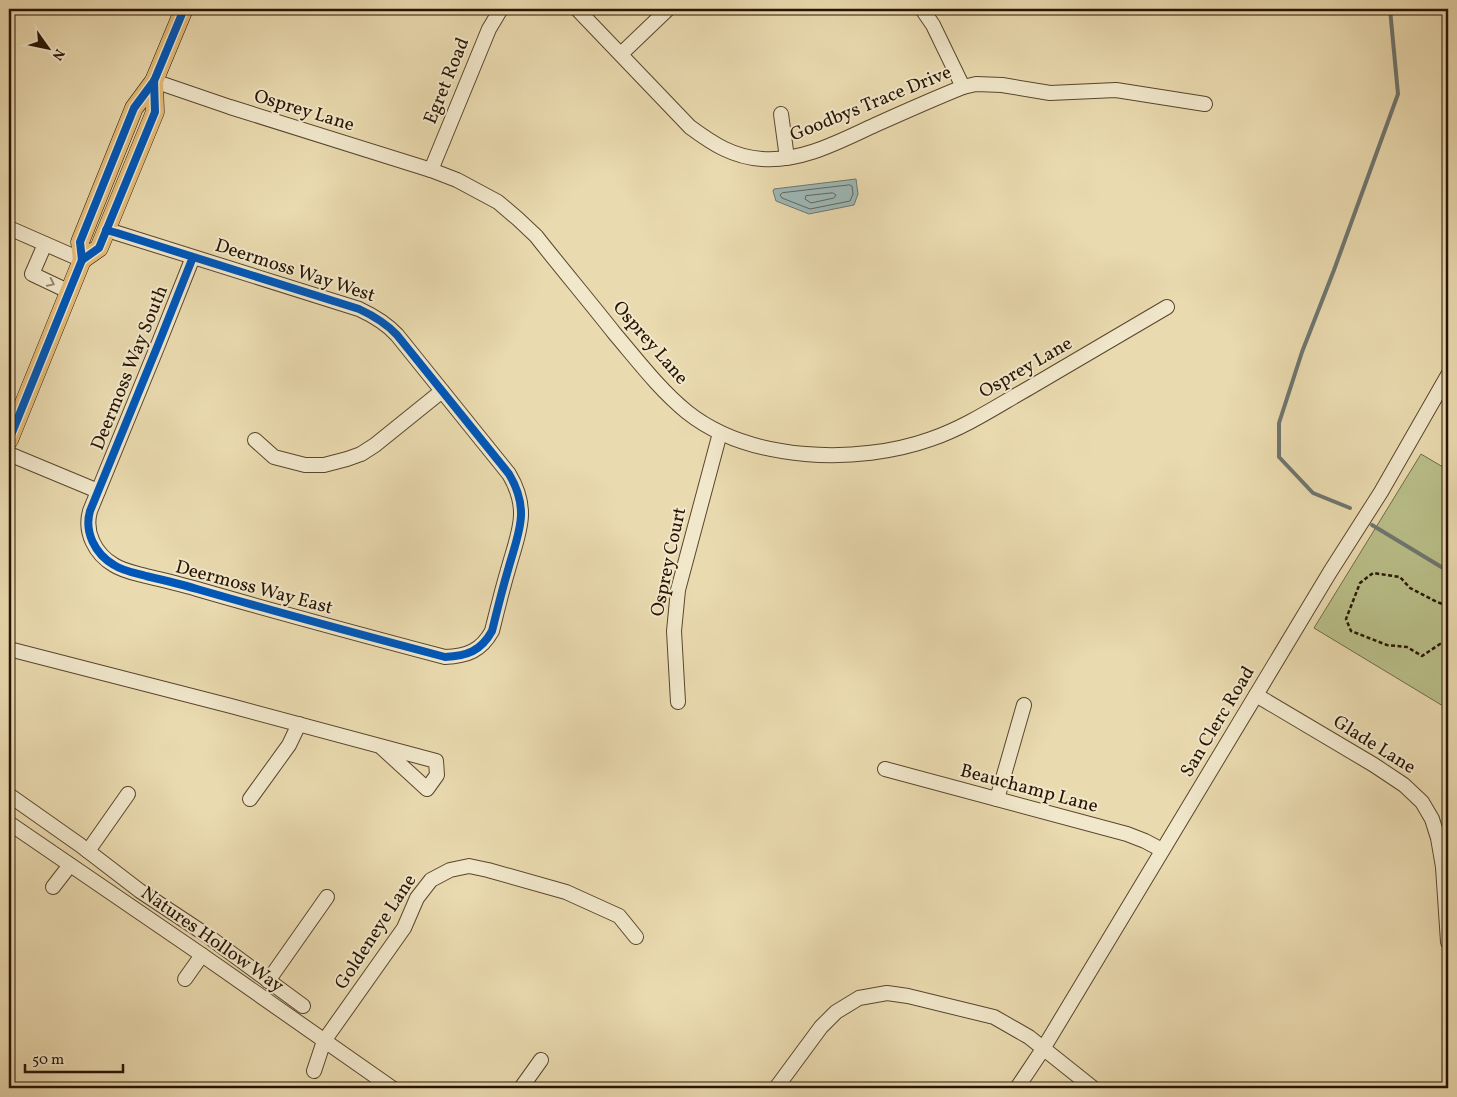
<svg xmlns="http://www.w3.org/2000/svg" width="1457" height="1097" viewBox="0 0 1457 1097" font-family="Vollkorn,serif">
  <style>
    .green { fill: #b9bf89; stroke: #706a46 }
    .water { fill: #9db8b7; stroke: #6e766f }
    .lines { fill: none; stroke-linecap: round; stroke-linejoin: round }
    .shore { stroke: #62665c; stroke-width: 1 }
    .stream { stroke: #6e766f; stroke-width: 4 }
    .minor-casing { stroke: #58462d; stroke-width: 16 }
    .major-casing { stroke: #271402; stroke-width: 19 }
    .path { stroke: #271402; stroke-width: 2.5; stroke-dasharray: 4 2.5; stroke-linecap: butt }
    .minor { stroke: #f1e7cb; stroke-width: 14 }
    .major { stroke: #e5bd78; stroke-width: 18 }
    .cycleway-casing { stroke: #f1e7cb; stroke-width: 11 }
    .cycleway { stroke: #0057b8; stroke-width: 8 }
    .oneway { stroke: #968871 }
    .labels { text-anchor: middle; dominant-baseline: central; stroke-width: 4; stroke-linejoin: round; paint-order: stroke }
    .street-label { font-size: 19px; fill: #271402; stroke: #f1e7cb }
  </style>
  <rect width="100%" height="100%" fill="#eadaaf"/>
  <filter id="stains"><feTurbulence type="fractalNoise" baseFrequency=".004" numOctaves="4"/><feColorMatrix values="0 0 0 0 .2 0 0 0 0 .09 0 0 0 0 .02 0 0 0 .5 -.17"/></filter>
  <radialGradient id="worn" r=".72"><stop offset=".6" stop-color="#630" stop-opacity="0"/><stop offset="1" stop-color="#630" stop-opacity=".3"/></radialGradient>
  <!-- green -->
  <polygon class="green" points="1421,454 1448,470 1448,709 1314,628"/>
  <!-- water -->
  <polygon class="water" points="856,179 858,194 854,205 809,214 776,201 773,191 774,189"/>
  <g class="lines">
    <!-- shore -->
    <g class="shore">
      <polygon points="850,185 852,186 853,194 850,201 810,209 782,198 780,195 782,193"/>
      <polygon points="833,193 836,195 834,198 811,203 805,199 806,196"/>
    </g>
    <!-- stream -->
    <g class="stream">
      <polyline points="1350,508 1313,493 1279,457 1279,423 1302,352 1334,270 1398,94 1390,9"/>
      <polyline points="1372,525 1448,571"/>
    </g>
    <defs>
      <g id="minor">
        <path d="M577,9l113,118c23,17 43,30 72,32 40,3 78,-18 113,-34 29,-13 58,-26 88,-38l13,-3 26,1 48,8 66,-3 89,14"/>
        <polyline points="922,9 933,25 963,87"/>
        <polyline points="621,54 668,9"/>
        <path d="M154,81l76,26 201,63 26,10 41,22 20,17 18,17c26,33 53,65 79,98 23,27 44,55 72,78 63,50 171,53 244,27 35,-12 66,-33 98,-51 46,-27 92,-54 138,-81"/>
        <polyline points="781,114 787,158"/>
        <polyline points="431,170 489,29 501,9"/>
        <polyline points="9,228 82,260"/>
        <path d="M106,230l11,3 242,76c15,7 27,14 38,26l112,139c22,37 9,59 -1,96 -6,20 -11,41 -16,61 -11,20 -25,25 -47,26 -83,-22 -165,-44 -248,-68 -17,-5 -34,-9 -51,-13 -11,-3 -23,-5 -32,-11 -19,-11 -30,-33 -24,-54l68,-166 35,-88"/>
        <polyline points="45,244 32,274 70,292"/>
        <polyline points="255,440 274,457 305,465 324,465 347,459 361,454 375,445 442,391"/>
        <polyline points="9,454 98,491"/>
        <polyline points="9,649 231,706 436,761 437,775 427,789 380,746"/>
        <polyline points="1256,695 1374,765 1404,785 1422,802 1432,819 1438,838 1443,867 1448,942"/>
        <polyline points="678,702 674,631 678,590 720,433"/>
        <polyline points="885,769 1127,834 1145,841 1162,850"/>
        <polyline points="9,795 80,845 140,891 205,934 303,1006"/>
        <polyline points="250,799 289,745 299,724"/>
        <polyline points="997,799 1024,705"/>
        <polyline points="9,823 202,955 392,1088"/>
        <polyline points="88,851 128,794"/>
        <polyline points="53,887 70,865"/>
        <polyline points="185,979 202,955"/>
        <polyline points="268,981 327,897"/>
        <polyline points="314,1071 324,1041 404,928 417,898 431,880 450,870 469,866 488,870 566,892 619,916 636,937"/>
        <polyline points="521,1088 541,1060"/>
        <polyline points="776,1088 821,1027 836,1012 859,998 887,993 908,996 994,1017 1029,1037 1093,1088"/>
        <polyline points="1017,1088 1043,1049 1330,572 1381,492 1448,375"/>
      </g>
      <g id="major">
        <polyline points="82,260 99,248 155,112 154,81"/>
        <polyline points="9,440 82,260 80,242 134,108 154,81 184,9"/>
      </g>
    </defs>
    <!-- minor casing -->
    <use href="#minor" class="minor-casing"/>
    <!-- major casing -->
    <use href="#major" class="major-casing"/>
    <!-- path -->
    <polyline class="path" points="1448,606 1437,602 1410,588 1400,577 1373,573 1360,583 1346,619 1351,631 1387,645 1407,647 1422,656 1440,644 1448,644"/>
    <!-- minor -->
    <use href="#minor" class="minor"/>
    <!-- major -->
    <use href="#major" class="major"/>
    <defs>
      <g id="cycleway">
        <path d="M106,230l11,3 242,76c15,7 27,14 38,26l112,139c22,37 9,59 -1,96 -6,20 -11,41 -16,61 -11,20 -25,25 -47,26 -83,-22 -165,-44 -248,-68 -17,-5 -34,-9 -51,-13 -11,-3 -23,-5 -32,-11 -19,-11 -30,-33 -24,-54l68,-166 35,-88"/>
        <polyline points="82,260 99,248 155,112 154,81"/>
        <polyline points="9,440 82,260 80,242 134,108 154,81 184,9"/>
      </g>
    </defs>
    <!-- cycleway casing -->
    <use href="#cycleway" class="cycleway-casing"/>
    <!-- cycleway -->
    <use href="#cycleway" class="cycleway"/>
  </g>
  <!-- one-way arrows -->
  <defs><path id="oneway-chevron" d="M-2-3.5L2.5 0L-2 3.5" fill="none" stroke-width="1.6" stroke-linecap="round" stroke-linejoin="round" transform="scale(1.25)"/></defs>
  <use class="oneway" href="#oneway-chevron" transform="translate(51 283) rotate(26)"/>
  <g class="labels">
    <!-- street labels -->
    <g class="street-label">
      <text transform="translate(447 81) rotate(-68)">Egret Road</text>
      <text transform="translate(871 104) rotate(-22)">Goodbys Trace Drive</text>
      <text transform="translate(304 111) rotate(17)">Osprey Lane</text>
      <text transform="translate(295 271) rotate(18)">Deermoss Way West</text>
      <text transform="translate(650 343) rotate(49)">Osprey Lane</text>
      <text transform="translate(130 368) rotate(-68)">Deermoss Way South</text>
      <text transform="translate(1026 368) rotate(-30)">Osprey Lane</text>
      <text transform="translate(669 562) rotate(-78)">Osprey Court</text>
      <text transform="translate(254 588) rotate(15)">Deermoss Way East</text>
      <text transform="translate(1218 722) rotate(-59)">San Clerc Road</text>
      <text transform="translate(1374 745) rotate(32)">Glade Lane</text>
      <text transform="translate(1029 789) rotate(15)">Beauchamp Lane</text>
      <text transform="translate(376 932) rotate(-57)">Goldeneye Lane</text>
      <text transform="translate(212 940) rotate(35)">Natures Hollow Way</text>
    </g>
  </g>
  <!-- margin -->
  <rect width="1457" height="1097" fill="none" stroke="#eadaaf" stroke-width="30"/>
  <rect x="10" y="10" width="1437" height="1077" fill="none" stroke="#271402" stroke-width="2.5"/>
  <rect x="15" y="15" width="1427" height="1067" fill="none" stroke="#271402"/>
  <!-- north arrow -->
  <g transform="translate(48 48) rotate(123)" stroke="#f1e7cb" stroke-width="4" paint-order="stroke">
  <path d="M0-4L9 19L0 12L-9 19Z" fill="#271402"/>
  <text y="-8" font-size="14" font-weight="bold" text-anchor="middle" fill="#271402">N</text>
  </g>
  <!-- scale -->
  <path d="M25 1064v8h98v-8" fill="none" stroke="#271402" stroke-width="2.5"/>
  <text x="32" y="1064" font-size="15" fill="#271402" stroke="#f1e7cb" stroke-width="4" paint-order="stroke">50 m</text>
  <rect width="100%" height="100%" filter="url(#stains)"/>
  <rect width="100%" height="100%" fill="url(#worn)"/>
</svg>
